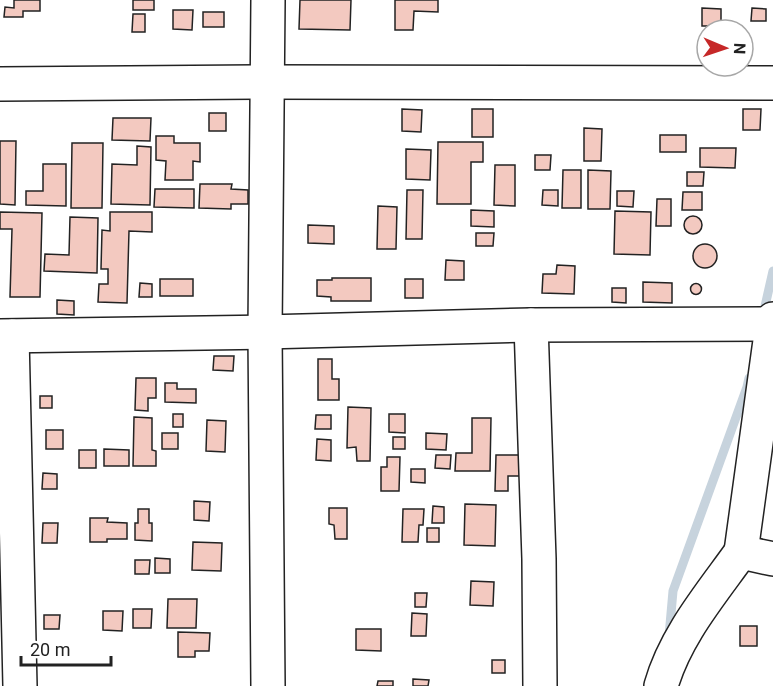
<svg xmlns="http://www.w3.org/2000/svg" width="773" height="686" viewBox="0 0 773 686" font-family="Roboto,sans-serif">
  <style>
    .lines { fill: none; stroke-linecap: round; stroke-linejoin: round }
    .stream { stroke: #c7d3dd; stroke-width: 9 }
    .building { fill: #f3c9c0; stroke: #222; stroke-width: 1.5 }
    .minor-casing { stroke: #222; stroke-width: 36 }
    .minor { stroke: #fff; stroke-width: 33 }
  </style>
  <rect width="100%" height="100%" fill="#fff"/>
  <g class="lines">
    <!-- stream -->
    <g class="stream">
      <polyline points="763,315 773,271"/>
      <polyline points="669,636 673,591 747,387 749,378"/>
    </g>
  </g>
  <!-- building -->
  <g class="building">
    <polygon points="14,0 40,0 40,11 23,11 23,17 4,17 5,7 14,8"/>
    <rect x="133" y="0" width="21" height="10"/>
    <polygon points="300,0 351,0 350,30 299,29"/>
    <polygon points="395,0 438,0 438,12 414,11 413,30 395,30"/>
    <polygon points="702,8 721,9 721,26 702,26"/>
    <polygon points="752,8 766,9 766,21 751,21"/>
    <polygon points="173,10 193,10 192,30 173,29"/>
    <rect x="203" y="12" width="21" height="15"/>
    <polygon points="133,14 145,14 145,32 132,32"/>
    <polygon points="402,109 422,110 421,132 402,131"/>
    <rect x="472" y="109" width="21" height="28"/>
    <polygon points="743,109 761,109 760,130 743,130"/>
    <rect x="209" y="113" width="17" height="18"/>
    <polygon points="113,118 151,118 150,141 112,140"/>
    <polygon points="584,128 602,129 601,161 584,161"/>
    <rect x="660" y="135" width="26" height="17"/>
    <polygon points="156,136 174,136 174,143 200,143 200,162 193,161 193,180 165,180 166,161 156,160"/>
    <polygon points="0,141 16,141 15,205 0,204"/>
    <polygon points="438,142 483,142 483,162 471,162 471,204 437,204"/>
    <polygon points="72,143 103,143 102,208 71,208"/>
    <polygon points="137,146 151,147 150,205 111,204 112,164 137,165"/>
    <polygon points="700,148 736,148 735,168 700,167"/>
    <polygon points="406,149 431,150 430,180 406,179"/>
    <polygon points="535,155 551,155 550,170 535,170"/>
    <polygon points="43,164 66,164 66,206 26,205 26,191 43,191"/>
    <polygon points="495,165 515,165 515,206 494,205"/>
    <polygon points="563,170 581,170 581,208 562,208"/>
    <polygon points="588,170 611,171 610,209 588,209"/>
    <polygon points="687,172 704,172 703,186 687,186"/>
    <polygon points="200,184 232,184 231,189 248,190 248,204 231,204 231,209 199,208"/>
    <polygon points="155,189 194,189 194,208 154,207"/>
    <polygon points="407,190 423,190 422,239 406,239"/>
    <polygon points="543,190 558,190 558,206 542,205"/>
    <polygon points="617,191 634,191 633,207 617,206"/>
    <polygon points="683,192 702,192 702,210 682,210"/>
    <polygon points="657,199 671,199 671,226 656,226"/>
    <polygon points="378,206 397,207 396,249 377,249"/>
    <polygon points="471,210 494,211 494,227 471,226"/>
    <polygon points="615,211 651,212 650,255 614,254"/>
    <polygon points="0,212 42,213 40,297 10,297 12,229 0,229"/>
    <polygon points="110,212 152,212 152,232 129,231 127,303 98,302 99,284 108,284 108,269 101,269 102,230 110,231"/>
    <circle cx="693" cy="225" r="9"/>
    <polygon points="70,217 98,218 97,273 44,271 45,254 69,255"/>
    <polygon points="308,225 334,226 334,244 308,243"/>
    <polygon points="476,233 494,233 493,246 476,246"/>
    <circle cx="705" cy="256" r="12"/>
    <polygon points="446,260 464,261 464,280 445,280"/>
    <polygon points="557,265 575,266 574,294 542,293 543,274 556,274"/>
    <polygon points="332,278 371,278 371,301 331,301 331,297 317,296 317,280 332,280"/>
    <rect x="160" y="279" width="33" height="17"/>
    <rect x="405" y="279" width="18" height="19"/>
    <polygon points="643,282 672,283 672,303 643,302"/>
    <polygon points="140,283 152,284 152,297 139,297"/>
    <circle cx="696" cy="289" r="5.5"/>
    <polygon points="612,288 626,288 626,303 612,302"/>
    <polygon points="57,300 74,301 74,315 57,314"/>
    <polygon points="214,356 234,356 233,371 213,370"/>
    <polygon points="318,359 332,359 332,379 339,379 339,400 318,400"/>
    <polygon points="136,378 156,378 156,398 148,398 148,411 135,410"/>
    <polygon points="165,383 177,383 177,389 196,389 196,403 165,402"/>
    <rect x="40" y="396" width="12" height="12"/>
    <polygon points="348,407 371,408 370,461 357,461 356,447 347,448"/>
    <rect x="173" y="414" width="10" height="13"/>
    <polygon points="389,414 405,414 405,433 389,432"/>
    <polygon points="316,415 331,415 331,429 315,429"/>
    <polygon points="134,417 152,418 152,450 156,451 156,466 133,466"/>
    <polygon points="472,418 491,418 490,471 455,471 456,453 472,453"/>
    <polygon points="207,420 226,421 225,452 206,451"/>
    <rect x="46" y="430" width="17" height="19"/>
    <rect x="162" y="433" width="16" height="16"/>
    <polygon points="426,433 447,434 446,450 426,449"/>
    <rect x="393" y="437" width="12" height="12"/>
    <polygon points="317,439 331,440 331,461 316,460"/>
    <polygon points="104,449 129,450 129,466 104,466"/>
    <rect x="79" y="450" width="17" height="18"/>
    <polygon points="436,455 451,455 450,469 435,468"/>
    <polygon points="496,455 522,455 521,476 508,476 508,491 495,491"/>
    <polygon points="387,457 400,457 399,491 381,491 381,467 387,467"/>
    <polygon points="411,469 425,469 425,483 411,482"/>
    <polygon points="43,473 57,474 57,489 42,489"/>
    <polygon points="194,501 210,502 209,521 194,520"/>
    <polygon points="465,504 496,505 495,546 464,545"/>
    <polygon points="433,506 444,507 444,523 432,523"/>
    <polygon points="329,508 347,508 347,539 335,539 334,525 329,524"/>
    <polygon points="138,509 149,509 149,523 152,523 152,541 135,540 135,523 138,523"/>
    <polygon points="403,509 424,509 423,525 419,525 418,542 402,542"/>
    <polygon points="90,518 108,518 107,522 127,523 127,539 107,539 107,542 90,542"/>
    <polygon points="43,523 58,523 57,543 42,543"/>
    <rect x="427" y="528" width="12" height="14"/>
    <polygon points="193,542 222,543 221,571 192,570"/>
    <polygon points="155,558 170,559 170,573 155,573"/>
    <polygon points="135,560 150,560 149,574 135,574"/>
    <polygon points="471,581 494,582 493,606 470,605"/>
    <polygon points="415,593 427,593 426,607 415,607"/>
    <polygon points="168,599 197,599 196,628 167,628"/>
    <polygon points="133,609 152,609 151,628 133,628"/>
    <polygon points="103,611 123,611 122,631 103,630"/>
    <polygon points="412,613 427,614 426,636 411,636"/>
    <polygon points="44,615 60,615 59,629 44,629"/>
    <rect x="740" y="626" width="17" height="20"/>
    <polygon points="356,629 381,629 381,651 356,650"/>
    <polygon points="178,632 210,633 209,651 195,651 195,657 178,657"/>
    <rect x="492" y="660" width="13" height="13"/>
    <polygon points="413,679 429,680 428,686 413,686"/>
    <polygon points="378,681 393,681 393,686 377,686"/>
  </g>
  <g class="lines">
    <defs>
      <g id="minor">
        <polyline points="268,0 265,332 268,686"/>
        <polyline points="0,84 267,82 773,83"/>
        <polyline points="773,319 741,552 773,559"/>
        <polyline points="531,325 539,559 540,686"/>
        <polyline points="0,336 265,332 531,325 772,324"/>
        <polyline points="12,336 20,686"/>
        <path d="M661,686c14,-50 50,-92 80,-134"/>
      </g>
    </defs>
    <!-- minor casing -->
    <use href="#minor" class="minor-casing"/>
    <!-- minor -->
    <use href="#minor" class="minor"/>
  </g>
  <!-- north arrow -->
  <g transform="translate(725 48) rotate(92)"><circle r="28" fill="#ffffff" stroke="#a7a7a7" stroke-width="1.5"/>
  <path d="M0-4.5L10 22L0 15L-10 22Z" fill="#c62828"/>
  <text y="-9" font-size="16" font-weight="bold" text-anchor="middle" fill="#222222">N</text>
  </g>
  <!-- scale -->
  <path d="M21 656v9h90v-9" fill="none" stroke="#222222" stroke-width="3"/>
  <text x="30" y="656" font-size="18" fill="#222222" stroke="#ffffff" stroke-width="4.5" paint-order="stroke">20 m</text>
</svg>
